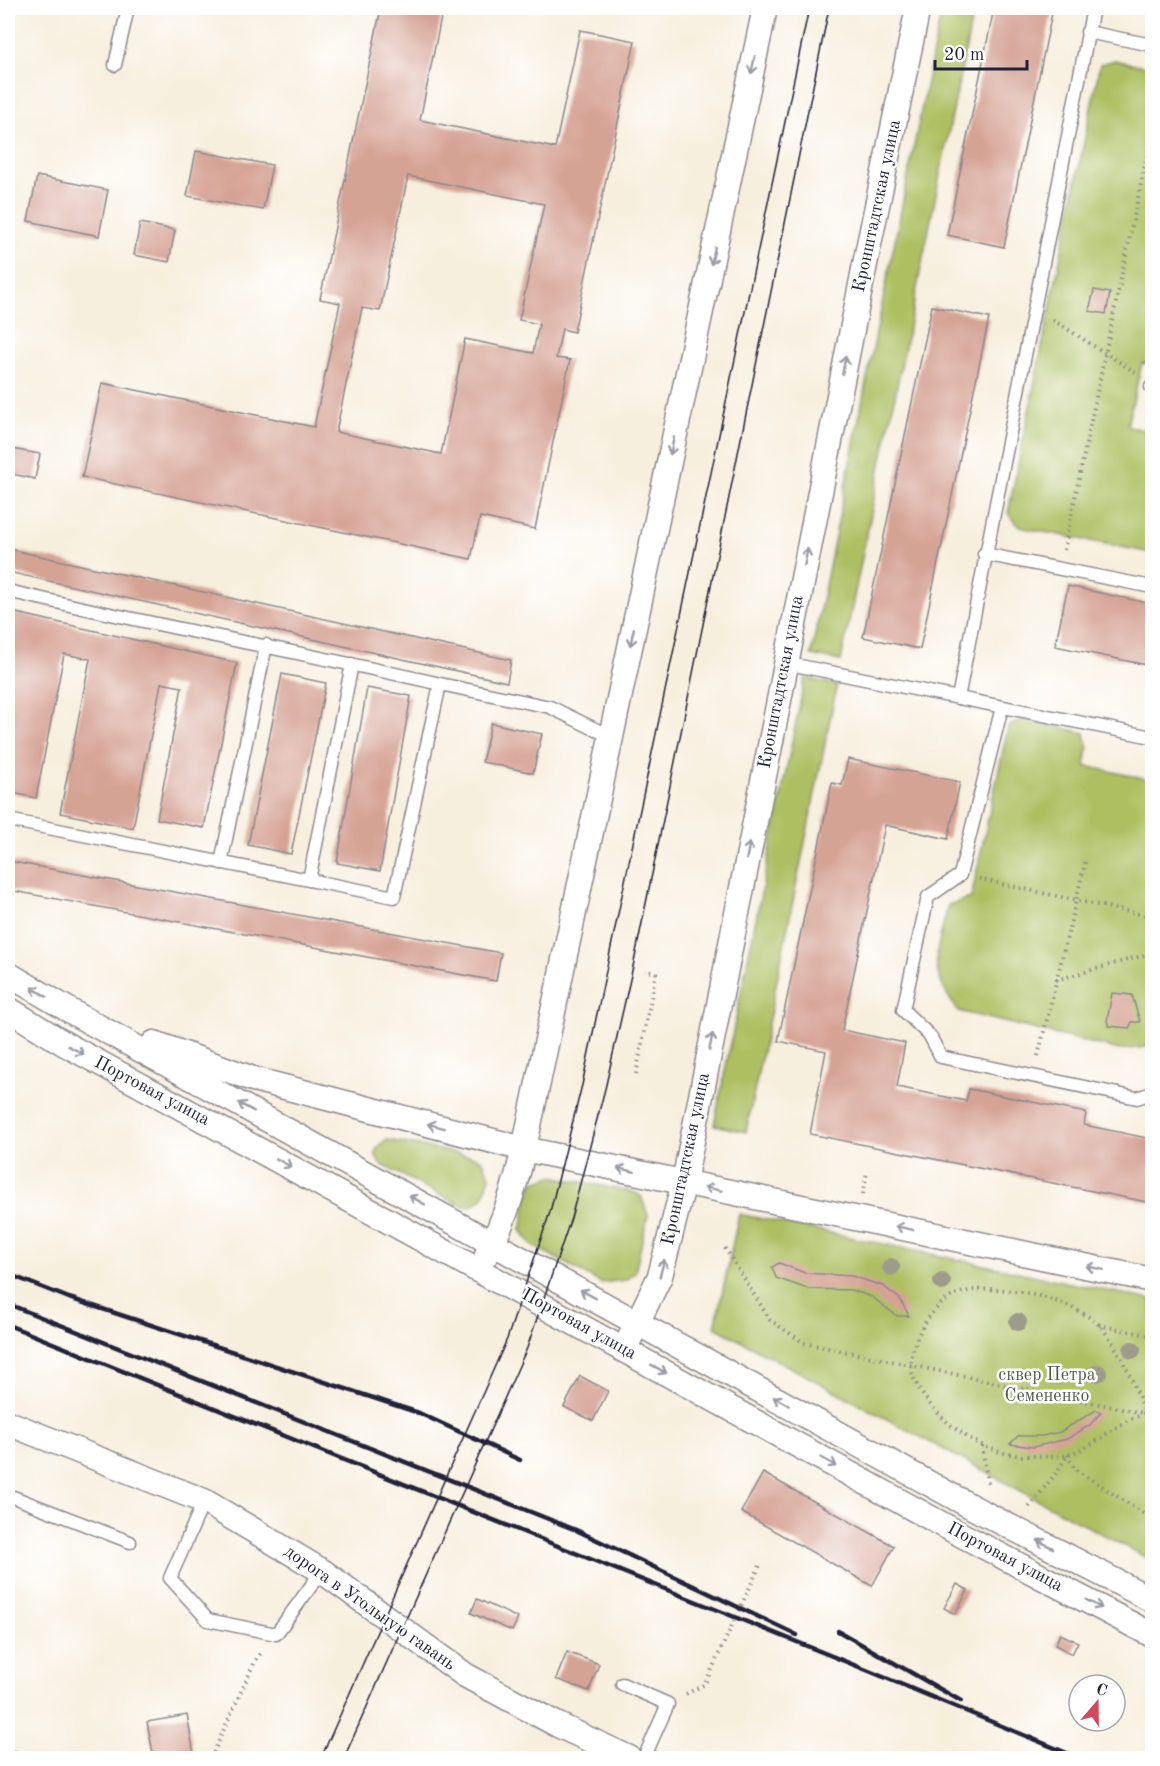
<svg xmlns="http://www.w3.org/2000/svg" width="1160" height="1766" viewBox="0 0 1160 1766" font-family="'Old Standard TT',serif">
  <style>
    .green { fill: #aebf62; stroke: #68704e; stroke-width: 1.5 }
    .building { fill: #d5a394; fill-rule: evenodd }
    .lines { fill: none; stroke-linecap: round; stroke-linejoin: round }
    .service-casing { stroke: #8c888c; stroke-width: 15 }
    .minor-casing { stroke: #8c888c; stroke-width: 27 }
    .path { stroke: #8c888c; stroke-width: 4; stroke-dasharray: 1.5 4.5; stroke-linecap: butt }
    .service { stroke: #fff; stroke-width: 12 }
    .minor { stroke: #fff; stroke-width: 24 }
    .tram { stroke: #22223b; stroke-width: 1.5 }
    .rail { stroke: #22223b; stroke-width: 4.5 }
    .tree { fill: #9d9c8c }
    .oneway { stroke: #9c9ca7 }
    .labels { text-anchor: middle; dominant-baseline: central; stroke-width: 5; stroke-linejoin: round; paint-order: stroke }
    .street-label { font-size: 18px; fill: #22223b; stroke: #fff }
    .park-label { font-size: 18px; fill: #535949; stroke: #fff }
  </style>
  <rect width="100%" height="100%" fill="#fff"/>
  <filter id="ink" filterUnits="userSpaceOnUse"><feTurbulence type="fractalNoise" baseFrequency=".0167" numOctaves="2"/><feDisplacementMap in="SourceGraphic" scale="12" xChannelSelector="R" yChannelSelector="G"/><feConvolveMatrix kernelMatrix="1 2 1 2 8 2 1 2 1" color-interpolation-filters="sRGB"/></filter>
  <filter id="wash" filterUnits="userSpaceOnUse"><feTurbulence type="fractalNoise" baseFrequency=".008" numOctaves="4" result="noise"/><feDisplacementMap in="SourceGraphic" scale="24" xChannelSelector="R" yChannelSelector="G"/><feGaussianBlur stdDeviation="1.35" result="paint"/><feColorMatrix in="noise" values="0 0 0 0 0 0 0 0 0 0 0 0 0 0 0 0 0 1.4 0 .05"/><feComposite in="paint" operator="in"/></filter>
  <g filter="url(#wash)">
    <rect width="100%" height="100%" fill="#f7efde"/>
    <!-- green -->
    <g class="green">
      <polygon points="942,8 974,8 841,661 811,655"/>
      <polygon points="1115,60 1152,68 1152,365 1142,363 1127,426 1152,432 1152,553 1029,529 1016,524 1008,513 1100,64"/>
      <polygon points="805,678 837,685 746,1132 714,1125"/>
      <path d="M1022,719l63,14 3,15 -3,18 67,14v266l-32,4 -162,-39c-33,-46 -21,-55 -10,-106l23,-7 37,-171z"/>
      <path d="M388,1140l88,17 7,4 7,15 -7,22 -13,9 -10,-2 -80,-41c-8,-11 -4,-20 8,-24z"/>
      <polygon points="552,1176 633,1192 641,1196 648,1215 635,1272 625,1280 601,1283 532,1245 521,1230 529,1191 534,1182"/>
      <polygon points="739,1214 1152,1300 1152,1561 715,1327"/>
    </g>
    <g id="blocks">
      <!-- building -->
      <g class="building">
        <path d="M381,8h62l-23,112 135,28 25,-118 55,11 -61,291 -12,-3 -6,29 14,2 -35,169 -55,-12 -9,42 -389,-82 20,-94 212,44 26,-124 -20,-4zM408,176l136,28 -25,116 20,4 -6,29 -68,-14 -24,115 -105,-22 26,-124 18,3z"/>
        <polygon points="994,8 1053,8 1004,247 947,235"/>
        <polygon points="196,151 272,165 263,210 187,196"/>
        <polygon points="37,176 108,190 99,236 28,221"/>
        <polygon points="140,223 175,230 169,262 134,255"/>
        <polygon points="1094,290 1110,293 1106,314 1089,311"/>
        <polygon points="932,306 989,318 920,649 863,637"/>
        <polygon points="12,449 40,454 35,479 8,473"/>
        <polygon points="8,549 511,660 507,682 8,572"/>
        <polygon points="1068,586 1152,604 1152,666 1055,646"/>
        <polygon points="8,611 237,663 204,828 157,819 182,687 161,683 133,828 60,813 90,659 64,654 36,798 8,792"/>
        <polygon points="282,674 326,683 291,854 248,845"/>
        <polygon points="367,688 411,696 380,871 337,863"/>
        <polygon points="491,723 542,734 533,773 482,762"/>
        <polygon points="848,759 960,782 948,839 885,825 842,1030 905,1043 897,1087 966,1101 969,1089 1028,1101 1086,1113 1084,1125 1152,1139 1152,1203 810,1134 826,1051 778,1041 832,783 842,785"/>
        <polygon points="8,861 501,953 496,981 8,890"/>
        <polygon points="1112,993 1132,995 1140,1022 1132,1022 1129,1028 1109,1026 1107,1021"/>
        <polygon points="779,1263 805,1273 852,1276 883,1286 900,1299 909,1316 897,1316 872,1297 851,1290 808,1289 776,1278 772,1267"/>
        <polygon points="580,1376 608,1391 593,1421 564,1407"/>
        <polygon points="1096,1410 1101,1412 1090,1425 1067,1439 1033,1447 1010,1444 1018,1436 1042,1436 1060,1432"/>
        <polygon points="763,1473 894,1546 872,1586 741,1512"/>
        <polygon points="957,1584 968,1590 955,1614 944,1608"/>
        <polygon points="477,1599 518,1618 512,1631 471,1613"/>
        <polygon points="1060,1634 1078,1642 1072,1654 1055,1645"/>
        <polygon points="567,1652 599,1664 589,1691 556,1679"/>
        <polygon points="187,1715 194,1754 154,1758 147,1722"/>
      </g>
    </g>
  </g>
  <g filter="url(#ink)">
    <use href="#blocks" fill-opacity="0" stroke="#8c888c" stroke-width="1.5"/>
    <g class="lines">
      <defs>
        <g id="service">
          <polyline points="1087,32 1152,45"/>
          <polyline points="115,65 128,8"/>
          <polyline points="1151,387 1152,387"/>
          <polyline points="984,554 1152,587"/>
          <path d="M8,591c143,34 288,60 432,93"/>
          <polyline points="785,663 1152,737"/>
          <polyline points="958,698 1093,8"/>
          <polyline points="1002,707 960,875 928,897 903,1010 930,1036 941,1057 1137,1098 1152,1093"/>
          <polyline points="8,820 394,897 440,684 550,707 611,737"/>
          <polyline points="221,863 266,645"/>
          <polyline points="309,880 352,664"/>
          <polyline points="8,1495 130,1542"/>
          <polyline points="204,1501 170,1578 208,1620 276,1634 322,1571"/>
          <polyline points="622,1684 668,1704 644,1758"/>
          <polyline points="8,1756 15,1758"/>
        </g>
        <g id="minor">
          <polyline points="8,974 79,1016 972,1507 1152,1600"/>
          <polyline points="8,1009 65,1044 958,1533 1152,1635"/>
          <polyline points="154,1043 253,1079 524,1149 1152,1280"/>
          <path d="M487,1254c18,-34 28,-68 37,-105l241,-1141"/>
          <polyline points="624,1350 660,1276 684,1182 867,254 918,8"/>
          <polyline points="8,1423 204,1501 322,1571 465,1675 558,1725 629,1758"/>
        </g>
      </defs>
      <!-- service casing -->
      <use href="#service" class="service-casing"/>
      <!-- minor casing -->
      <use href="#minor" class="minor-casing"/>
      <!-- path -->
      <g class="path">
        <polyline points="1053,320 1135,372"/>
        <polyline points="1064,550 1152,131"/>
        <polyline points="979,879 1152,917"/>
        <polyline points="1056,980 1152,953"/>
        <polyline points="1038,1056 1086,859"/>
        <polyline points="636,1074 656,973 645,971"/>
        <polyline points="863,1194 867,1172"/>
        <polyline points="725,1248 770,1320 804,1343 1152,1415"/>
        <polyline points="1099,1325 1152,1336"/>
        <path d="M1152,1405c-2,3 -5,7 -9,9 -5,3 -11,4 -16,7 -20,11 -38,28 -60,34 -12,3 -28,1 -40,1 -30,0 -60,-16 -82,-36 -13,-12 -35,-37 -34,-57 1,-25 22,-60 46,-69 37,-14 114,4 142,31 22,22 42,76 53,105"/>
        <polyline points="982,1446 988,1484"/>
        <polyline points="1067,1455 1075,1469 1152,1519"/>
        <polyline points="1029,1507 1057,1472 1067,1456"/>
        <polyline points="686,1694 705,1684 761,1563"/>
        <polyline points="211,1758 255,1661 261,1653"/>
      </g>
      <!-- service -->
      <use href="#service" class="service"/>
      <!-- minor -->
      <use href="#minor" class="minor"/>
      <!-- tram -->
      <g class="tram">
        <polyline points="321,1758 507,1339 550,1212 582,1085 809,8"/>
        <polyline points="344,1758 527,1348 571,1218 605,1089 634,962 829,8"/>
      </g>
      <!-- rail -->
      <g class="rail">
        <polyline points="8,1274 69,1298 419,1413 520,1460"/>
        <polyline points="8,1304 576,1530 797,1635"/>
        <polyline points="8,1325 869,1671 1079,1758"/>
        <polyline points="838,1631 961,1701"/>
      </g>
    </g>
    <!-- trees -->
    <g class="tree">
      <circle cx="891" cy="1267" r="9"/>
      <circle cx="942" cy="1282" r="9"/>
      <circle cx="1018" cy="1322" r="9"/>
      <circle cx="1132" cy="1350" r="9"/>
      <circle cx="1098" cy="1373" r="9"/>
    </g>
    <!-- one-way arrows -->
    <defs><path id="oneway-shaft" d="M-6 0H5M1.5-3L5.5 0L1.5 3" fill="none" stroke-width="1.6" stroke-linecap="round" stroke-linejoin="round" transform="scale(1.5)"/></defs>
    <g class="oneway">
      <use href="#oneway-shaft" transform="translate(753 65) rotate(102)"/>
      <use href="#oneway-shaft" transform="translate(713 256) rotate(102)"/>
      <use href="#oneway-shaft" transform="translate(844 365) rotate(-79)"/>
      <use href="#oneway-shaft" transform="translate(672 446) rotate(102)"/>
      <use href="#oneway-shaft" transform="translate(806 557) rotate(-79)"/>
      <use href="#oneway-shaft" transform="translate(632 637) rotate(102)"/>
      <use href="#oneway-shaft" transform="translate(748 851) rotate(-79)"/>
      <use href="#oneway-shaft" transform="translate(39 992) rotate(-149)"/>
      <use href="#oneway-shaft" transform="translate(711 1042) rotate(-79)"/>
      <use href="#oneway-shaft" transform="translate(76 1050) rotate(28)"/>
      <use href="#oneway-shaft" transform="translate(246 1107) rotate(-151)"/>
      <use href="#oneway-shaft" transform="translate(436 1126) rotate(-166)"/>
      <use href="#oneway-shaft" transform="translate(284 1163) rotate(28)"/>
      <use href="#oneway-shaft" transform="translate(626 1170) rotate(-168)"/>
      <use href="#oneway-shaft" transform="translate(713 1189) rotate(-168)"/>
      <use href="#oneway-shaft" transform="translate(417 1200) rotate(-151)"/>
      <use href="#oneway-shaft" transform="translate(904 1228) rotate(-168)"/>
      <use href="#oneway-shaft" transform="translate(662 1268) rotate(-75)"/>
      <use href="#oneway-shaft" transform="translate(1095 1268) rotate(-168)"/>
      <use href="#oneway-shaft" transform="translate(588 1294) rotate(-151)"/>
      <use href="#oneway-shaft" transform="translate(659 1369) rotate(29)"/>
      <use href="#oneway-shaft" transform="translate(781 1401) rotate(-151)"/>
      <use href="#oneway-shaft" transform="translate(829 1462) rotate(29)"/>
      <use href="#oneway-shaft" transform="translate(1045 1544) rotate(-153)"/>
      <use href="#oneway-shaft" transform="translate(1094 1604) rotate(28)"/>
    </g>
  </g>
  <g class="labels">
    <!-- street labels -->
    <g class="street-label">
      <text transform="translate(877 206) rotate(-78)">Кронштадтская улица</text>
      <text transform="translate(781 682) rotate(-79)">Кронштадтская улица</text>
      <text transform="translate(152 1091) rotate(28)">Портовая улица</text>
      <text transform="translate(686 1159) rotate(-78)">Кронштадтская улица</text>
      <text transform="translate(579 1324) rotate(29)">Портовая улица</text>
      <text transform="translate(1005 1557) rotate(28)">Портовая улица</text>
      <text transform="translate(370 1608) rotate(35)">дорога в Угольную гавань</text>
    </g>
    <!-- park labels -->
    <g class="park-label">
      <text x="1047" y="1375">сквер Петра<tspan x="1047" dy="21">Семененко</tspan></text>
    </g>
  </g>
  <!-- margin -->
  <rect width="1160" height="1766" fill="none" stroke="#fff" stroke-width="30"/>
  <!-- north arrow -->
  <g transform="translate(1097 1703) rotate(20)"><circle r="28" fill="#ffffff" stroke="#a7a7b1" stroke-width="1.5"/>
  <path d="M0-4.5L10 22L0 15L-10 22Z" fill="#d1495b"/>
  <text y="-9" font-size="16" font-weight="bold" text-anchor="middle" fill="#22223b">С</text>
  </g>
  <!-- scale -->
  <path d="M935 60v9h92v-9" fill="none" stroke="#22223b" stroke-width="3"/>
  <text x="944" y="60" font-size="18" fill="#22223b" stroke="#ffffff" stroke-width="4.5" paint-order="stroke">20 m</text>
</svg>
